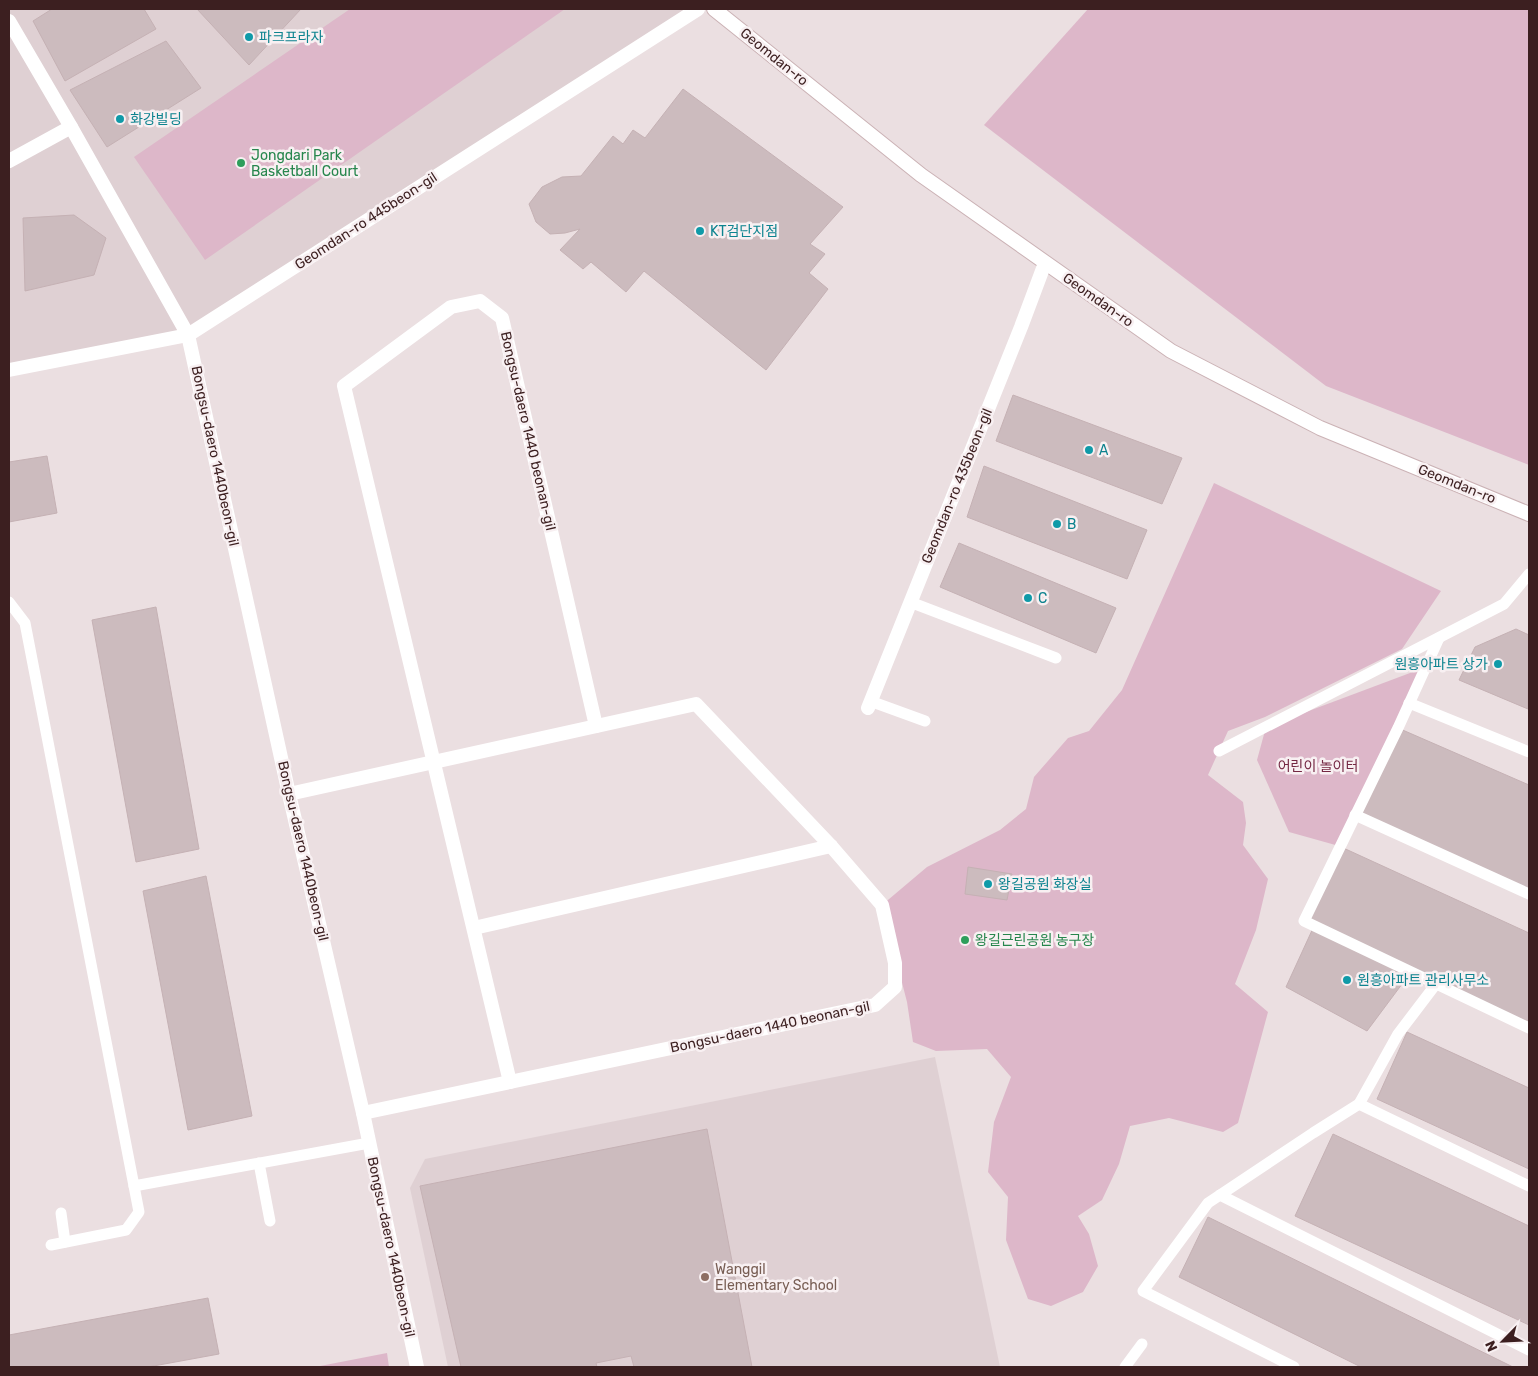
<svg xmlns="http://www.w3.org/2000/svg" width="1538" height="1376" font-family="Rubik,'Noto Sans KR',sans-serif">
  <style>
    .built { fill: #dfd0d3 }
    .green { fill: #ddb7c9 }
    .building { fill: #ccbbbe; stroke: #c5b1b4 }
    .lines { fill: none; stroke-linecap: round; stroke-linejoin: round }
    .secondary-casing { stroke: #cbb2b5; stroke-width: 16 }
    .service { stroke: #fff; stroke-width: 11 }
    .minor { stroke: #fff; stroke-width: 14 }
    .tertiary { stroke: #fff; stroke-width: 14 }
    .secondary { stroke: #fff; stroke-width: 14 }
    .culture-dot { fill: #0f9aa8; stroke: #f8f0f2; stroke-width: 2 }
    .leisure-dot { fill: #2e9e5b; stroke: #f8f0f2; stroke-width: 2 }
    .education-dot { fill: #8d6e63; stroke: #f8f0f2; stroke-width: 2 }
    .labels { text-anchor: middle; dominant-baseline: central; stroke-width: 5; stroke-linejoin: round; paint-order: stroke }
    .culture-label { font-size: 14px; fill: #0d838f; stroke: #f8f0f2; text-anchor: start }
    .street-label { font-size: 14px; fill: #3c1f20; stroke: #f8f0f2 }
    .leisure-label { font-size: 14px; fill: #27864d; stroke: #f8f0f2; text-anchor: start }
    .park-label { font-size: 14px; fill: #742843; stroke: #f8f0f2 }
    .education-label { font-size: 14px; fill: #785e54; stroke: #f8f0f2; text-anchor: start }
  </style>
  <rect width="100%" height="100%" fill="#ebdfe1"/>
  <g class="built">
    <polygon points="9,9 698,9 188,335 9,370"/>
    <polygon points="935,1057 1000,1367 448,1367 410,1188 425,1159"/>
  </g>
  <g class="green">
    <polygon points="350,9 565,9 205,260 134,157"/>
    <polygon points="1088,9 1529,9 1529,465 1326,386 984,125"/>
    <polygon points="1214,483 1441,591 1402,649 1265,717 1228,731 1208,775 1243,802 1246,823 1243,845 1268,879 1256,930 1235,984 1268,1012 1238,1123 1223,1132 1169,1118 1130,1126 1119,1164 1102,1200 1078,1216 1089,1234 1098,1266 1083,1292 1051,1306 1028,1299 1006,1240 1008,1197 988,1172 994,1122 1011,1077 987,1049 936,1051 913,1042 907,1002 882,905 927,867 1000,830 1026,809 1034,777 1068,738 1089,731 1122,690"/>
    <polygon points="1426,667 1339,846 1289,832 1257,760 1266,727"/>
    <polygon points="387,1353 389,1367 315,1367"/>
  </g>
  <g class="building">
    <polygon points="52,9 144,9 156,29 65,81 33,21"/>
    <polygon points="197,9 301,9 249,65"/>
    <polygon points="166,41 201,88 107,147 70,90"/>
    <polygon points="683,89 843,207 810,244 825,254 809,273 828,289 766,370 644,271 626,292 591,262 583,269 560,250 580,229 565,233 550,234 536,222 529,204 542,187 562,177 581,176 613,136 623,144 633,130 645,138"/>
    <polygon points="74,215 106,238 94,275 25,291 23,218"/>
    <polygon points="1013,395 1182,458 1162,504 996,441"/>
    <polygon points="47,456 57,513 9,522 9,462"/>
    <polygon points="984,466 1147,530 1127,579 967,517"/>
    <polygon points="959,543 1116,608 1096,653 940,587"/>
    <polygon points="156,607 199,849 136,862 92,620"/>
    <polygon points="1516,629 1529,635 1528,709 1459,680 1475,647"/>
    <polygon points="1398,728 1529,785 1529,894 1355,815"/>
    <polygon points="1339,846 1529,933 1529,1027 1304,921"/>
    <polygon points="968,867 1012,874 1007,900 965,894"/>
    <polygon points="206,876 252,1116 188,1130 143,891"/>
    <polygon points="1314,926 1411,972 1367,1031 1286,987"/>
    <polygon points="1407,1032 1529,1088 1529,1169 1377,1099"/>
    <polygon points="707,1129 752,1367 634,1367 631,1356 596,1363 597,1367 461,1367 420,1186"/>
    <polygon points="1333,1134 1529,1226 1529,1325 1295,1216"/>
    <polygon points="1208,1217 1513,1367 1361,1367 1179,1277"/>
    <polygon points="208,1298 219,1354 148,1367 9,1367 9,1335"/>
  </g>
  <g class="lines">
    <g class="secondary-casing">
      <polyline id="secondary" points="714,9 921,175 1171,351 1320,428 1529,514"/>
    </g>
    <g class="service">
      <polyline points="9,602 25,623 134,1186 369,1143"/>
      <polyline points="910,602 1056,658"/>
      <polyline points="1439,638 1398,728 1304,921 1529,1028"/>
      <polyline points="870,701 925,721"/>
      <polyline points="1409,703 1529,752"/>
      <polyline points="1219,751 1504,604 1529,574"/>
      <polyline points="1355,815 1529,894"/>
      <polyline points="1359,1104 1529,1186"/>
      <polyline points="259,1163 270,1221"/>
      <polyline points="1220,1195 1529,1350"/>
      <polyline points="61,1213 65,1242"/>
      <polyline points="51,1245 126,1230 139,1212 134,1186"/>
      <polyline points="1125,1367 1142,1344"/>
      <polyline points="1294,1367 1143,1291 1208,1203 1313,1133 1359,1104 1398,1034 1436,984"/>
    </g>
    <g class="minor">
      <polyline points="9,21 71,127 188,335 289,794 363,1113 417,1367"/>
      <polyline points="9,161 71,127"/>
      <polyline points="868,708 1021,327 1045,263"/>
      <polyline points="289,794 696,704 831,846 882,905 895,963 895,987 875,1005 363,1113"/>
      <polyline points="474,928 831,846"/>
      <polyline points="510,1082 344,386 451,307 480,301 502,318 596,726"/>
    </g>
    <polyline class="tertiary" points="9,370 188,335 698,9"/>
    <use href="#secondary" class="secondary"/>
  </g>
  <g class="culture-dot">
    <circle cx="249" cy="37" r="5"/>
    <circle cx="120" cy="119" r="5"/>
    <circle cx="700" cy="231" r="5"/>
    <circle cx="1089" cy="450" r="5"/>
    <circle cx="1057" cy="524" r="5"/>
    <circle cx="1028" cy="598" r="5"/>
    <circle cx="1498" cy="664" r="5"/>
    <circle cx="988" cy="884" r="5"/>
    <circle cx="1347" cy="980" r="5"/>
  </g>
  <g class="leisure-dot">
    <circle cx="241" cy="163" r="5"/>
    <circle cx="965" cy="940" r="5"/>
  </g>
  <circle class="education-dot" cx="705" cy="1277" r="5"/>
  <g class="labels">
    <g class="culture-label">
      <text x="259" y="37">파크프라자</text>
      <text x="130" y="119">화강빌딩</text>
      <text x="710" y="231">KT검단지점</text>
      <text x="1099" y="450">A</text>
      <text x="1067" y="524">B</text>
      <text x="1038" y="598">C</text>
      <text x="1488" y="664" text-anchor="end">원흥아파트 상가</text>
      <text x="998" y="884">왕길공원 화장실</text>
      <text x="1357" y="980">원흥아파트 관리사무소</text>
    </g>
    <g class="street-label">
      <text transform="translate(774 57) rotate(39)">Geomdan-ro</text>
      <text transform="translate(366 221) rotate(-33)">Geomdan-ro 445beon-gil</text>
      <text transform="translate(1098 300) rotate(35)">Geomdan-ro</text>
      <text transform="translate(528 431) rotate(77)">Bongsu-daero 1440 beonan-gil</text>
      <text transform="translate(215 456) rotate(78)">Bongsu-daero 1440beon-gil</text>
      <text transform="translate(1457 484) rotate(22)">Geomdan-ro</text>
      <text transform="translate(957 486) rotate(-68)">Geomdan-ro 435beon-gil</text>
      <text transform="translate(303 851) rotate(77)">Bongsu-daero 1440beon-gil</text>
      <text transform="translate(770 1027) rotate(-12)">Bongsu-daero 1440 beonan-gil</text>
      <text transform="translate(391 1247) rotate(78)">Bongsu-daero 1440beon-gil</text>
    </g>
    <g class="leisure-label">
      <text x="251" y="155">Jongdari Park<tspan x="251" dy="16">Basketball Court</tspan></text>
      <text x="975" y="940">왕길근린공원 농구장</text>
    </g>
    <g class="park-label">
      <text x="1318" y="766">어린이 놀이터</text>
    </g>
    <g class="education-label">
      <text x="715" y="1269">Wanggil<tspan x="715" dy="16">Elementary School</tspan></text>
    </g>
  </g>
  <rect width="1538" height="1376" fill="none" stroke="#3c1f20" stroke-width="20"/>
  <g transform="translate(1503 1341) rotate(246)" stroke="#f8f0f2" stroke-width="4" paint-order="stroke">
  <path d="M0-4L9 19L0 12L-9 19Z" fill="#3c1f20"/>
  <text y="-8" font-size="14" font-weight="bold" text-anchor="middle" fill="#3c1f20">N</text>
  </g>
</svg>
